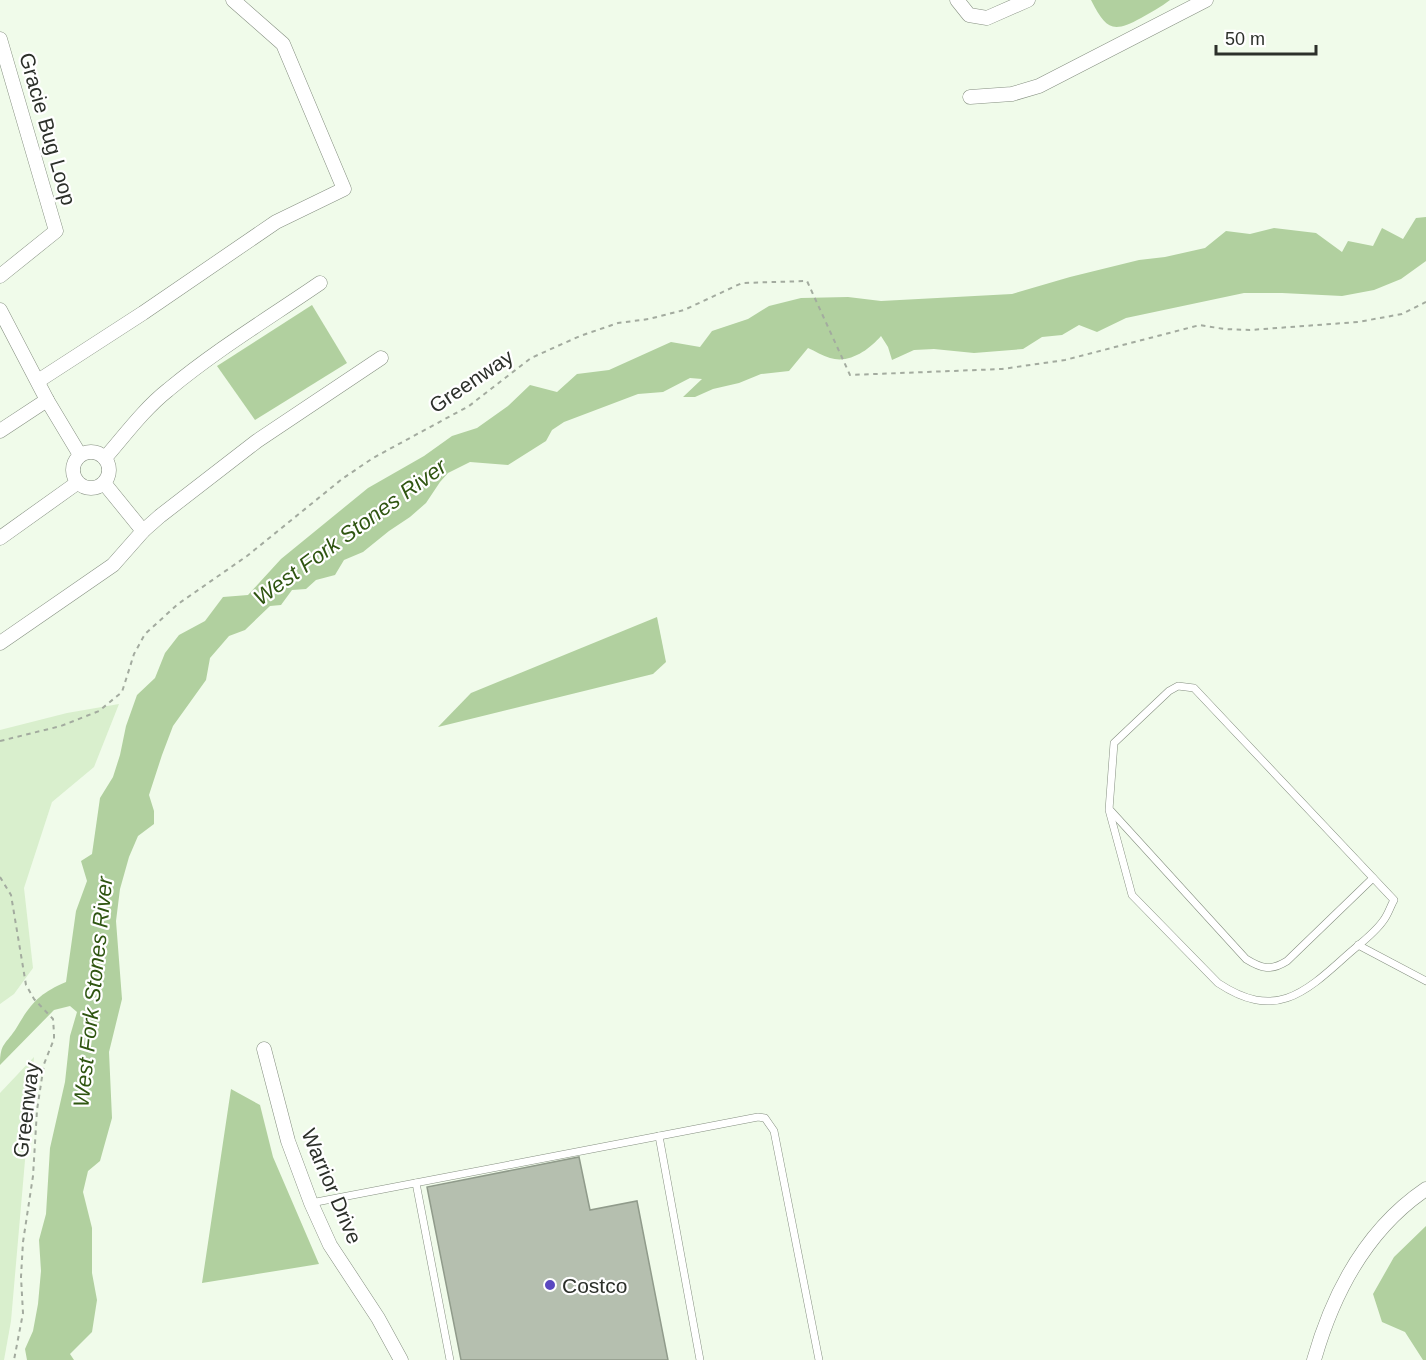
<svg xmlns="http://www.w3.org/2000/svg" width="1426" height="1360" font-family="Arial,sans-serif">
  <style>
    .green { fill: #d9efcd }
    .water { fill: #b1d09f }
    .building { fill: #b5bfaf; stroke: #909b8b; stroke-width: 1.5 }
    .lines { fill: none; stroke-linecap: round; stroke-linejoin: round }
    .service-casing { stroke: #858f80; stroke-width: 8 }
    .minor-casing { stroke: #858f80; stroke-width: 15 }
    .path { stroke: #a3ab9f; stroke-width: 2; stroke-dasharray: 4.5 4.5; stroke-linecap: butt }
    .service { stroke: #fff; stroke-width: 7 }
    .minor { stroke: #fff; stroke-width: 14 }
    .poi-dot { fill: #5a48c0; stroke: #fff; stroke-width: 2 }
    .labels { text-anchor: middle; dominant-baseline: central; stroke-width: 4.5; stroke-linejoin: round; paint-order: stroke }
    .street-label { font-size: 21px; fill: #2c302a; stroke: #fff }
    .poi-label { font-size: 21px; fill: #2c302a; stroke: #fff; text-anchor: start }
    .water-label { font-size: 22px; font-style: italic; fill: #2f5511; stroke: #fff }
  </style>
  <rect width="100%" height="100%" fill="#f0fbea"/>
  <g class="green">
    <polygon points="119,704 94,767 52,802 24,888 33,968 14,994 0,1004 0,730 67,713"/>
    <polygon points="34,1057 11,1321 4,1360 0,1360 0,1093"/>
  </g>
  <g class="water">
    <path d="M1091,0H1170C1161,7 1151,12 1141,18C1112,34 1106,29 1091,0Z"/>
    <path d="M1426,217V261L1401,279L1374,290L1342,296L1282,293H1244L1126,318L1097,332L1079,325L1062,335L1042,337L1023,349L974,353L934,349L914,350L892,360L888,347L881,336C869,350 849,364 830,358C823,356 815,351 808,348L789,371L761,374L739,383L713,389L695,397H683L702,379L690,378L663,392L638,394L564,422L552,430L546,441L508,465L470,462L448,473L440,482L426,503L410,517L389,531L363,552L344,560L335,575L316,580L306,589L292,590L281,605L270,606L245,630L229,636L210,658L206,680L173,726L162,755L149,795L154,811V824L138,836L129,857L120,889L116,921L122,999L109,1052L112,1118L100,1161L88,1171L83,1192L92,1228V1273L97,1300L92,1332L70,1354L74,1360H27L25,1349L33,1331L38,1304L41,1271L39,1240L46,1214L50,1148L65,1082L70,1036L77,1012L70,1006L54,1010L0,1065C0,1042 6,1045 17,1027C31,1003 40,993 66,982L76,911L87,881L81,861L92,854L100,798L113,777L120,755L126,726L137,695L155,678L165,653L179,635L205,621L223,597L248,595L281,559L368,488L424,456L452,436L477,428L508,406L530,385L557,392L577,374L609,370L671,342L700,347L712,331L748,319L769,306L801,298L848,297L881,301L1012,294L1070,277L1139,260L1165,257L1205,248L1226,231L1250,234L1274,228L1316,233L1342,252L1348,241L1373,246L1382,228L1403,239L1416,218Z"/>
    <polygon points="312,305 347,363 255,420 217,366"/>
    <polygon points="657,617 666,662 653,674 438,727 471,693"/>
    <polygon points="231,1089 260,1105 273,1157 319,1264 202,1283"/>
    <polygon points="1426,1226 1426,1360 1423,1360 1405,1332 1382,1322 1373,1294 1394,1257"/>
  </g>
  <polygon class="building" points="579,1157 590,1210 637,1201 668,1360 461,1360 427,1187"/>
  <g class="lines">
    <g class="service-casing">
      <g id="service">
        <path d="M1178,686L1194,688L1394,900C1390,907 1388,915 1383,921C1374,934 1358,945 1346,956C1303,995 1274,1020 1218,983L1132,895L1109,810L1114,743L1169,691Z"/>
        <path d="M1111,811L1246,959C1262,969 1271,971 1287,961L1373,878"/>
        <polyline points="1358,945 1426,981"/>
        <polyline points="659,1136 700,1360"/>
        <polyline points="416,1183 450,1360"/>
        <polyline points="311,1203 758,1117 765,1118 774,1131 819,1360"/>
      </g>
    </g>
    <g class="minor-casing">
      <g id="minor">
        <polyline points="957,0 969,15 987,18 1028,0"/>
        <polyline points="0,39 56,231 0,276"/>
        <polyline points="970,97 1012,94 1039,86 1206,0"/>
        <polyline points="0,310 47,400 80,455"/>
        <polyline points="38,381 143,313 276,222 344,189 283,44 233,0"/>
        <polyline points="0,431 47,400"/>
        <circle cx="91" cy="470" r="18"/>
        <path d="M105,458C125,435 144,409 168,390C216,350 269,318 320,283"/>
        <polyline points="104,483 143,531"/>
        <polyline points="0,538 77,483"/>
        <polyline points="0,643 113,565 143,531 160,516 257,441 381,358"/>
        <polyline points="264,1049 288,1141 311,1203 330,1245 378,1318 401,1360"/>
        <path d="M1314,1360C1333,1293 1367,1229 1426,1189"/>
      </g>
    </g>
    <g class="path">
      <polyline points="0,741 61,726 99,711 122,692 134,654 145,634 178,604 247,556 342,479 373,458 469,406 531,358 580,336 618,323 649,319 684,310 742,283 807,281 850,375 1002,369 1065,360 1200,325 1224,329 1250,330 1358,322 1402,314 1426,302"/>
      <polyline points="0,877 11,895 26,985 34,999 53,1019 54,1033 54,1039 44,1064 37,1110 33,1176 23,1242 21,1277 23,1313 14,1360"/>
    </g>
    <use href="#service" class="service"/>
    <use href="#minor" class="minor"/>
  </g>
  <circle class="poi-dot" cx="550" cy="1285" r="6"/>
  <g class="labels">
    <g class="street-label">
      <text transform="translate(48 129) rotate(74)">Gracie Bug Loop</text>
      <text transform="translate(471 381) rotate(-34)">Greenway</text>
      <text transform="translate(26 1110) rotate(-83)">Greenway</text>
      <text transform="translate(332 1186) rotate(67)">Warrior Drive</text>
    </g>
    <g class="poi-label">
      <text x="562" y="1285">Costco</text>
    </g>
    <g class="water-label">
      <text transform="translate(350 532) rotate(-36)">West Fork Stones River</text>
      <text transform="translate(93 992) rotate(-84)">West Fork Stones River</text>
    </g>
  </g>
  <path d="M1216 45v9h100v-9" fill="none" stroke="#2c302a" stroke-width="3"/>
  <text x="1225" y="45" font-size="18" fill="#2c302a" stroke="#ffffff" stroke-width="4.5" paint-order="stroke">50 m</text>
</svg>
